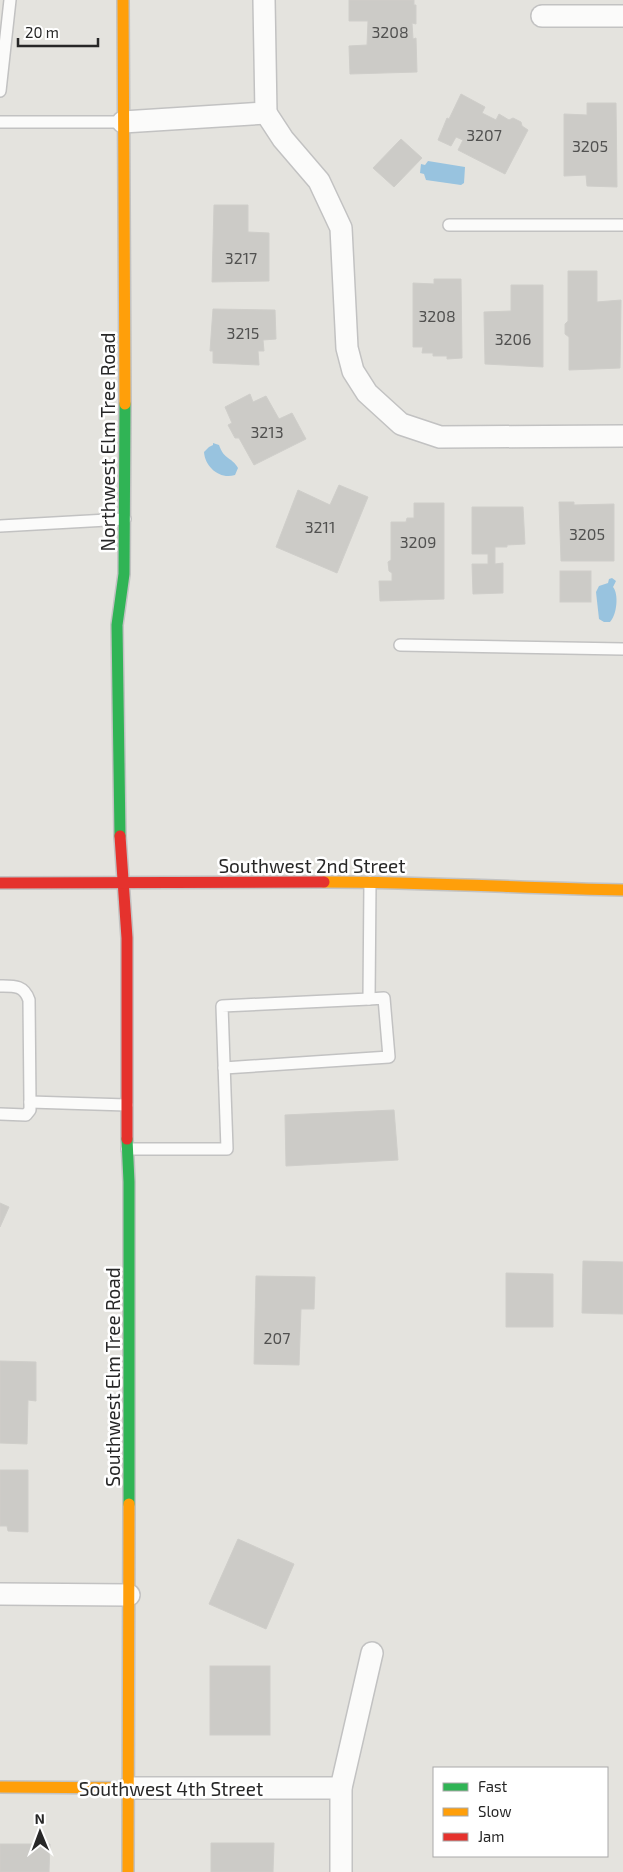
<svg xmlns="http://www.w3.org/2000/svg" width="623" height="1872" font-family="'Exo 2',sans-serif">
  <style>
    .water { fill: #98c3df }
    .building { fill: #cccbc7; stroke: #cfceca }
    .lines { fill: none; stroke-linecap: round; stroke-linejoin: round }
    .lane-casing { stroke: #c2c2c2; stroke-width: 14 }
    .street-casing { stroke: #c2c2c2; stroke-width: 24 }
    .fast-casing { stroke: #c2c2c2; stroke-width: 14 }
    .slow-casing { stroke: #c2c2c2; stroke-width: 14 }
    .jam-casing { stroke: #c2c2c2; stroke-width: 14 }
    .lane { stroke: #fbfbfa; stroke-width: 11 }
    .street { stroke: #fbfbfa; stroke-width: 21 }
    .fast { stroke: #30b455; stroke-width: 11 }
    .slow { stroke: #ff9f0a; stroke-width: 11 }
    .jam { stroke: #e5322d; stroke-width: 11 }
    .labels { text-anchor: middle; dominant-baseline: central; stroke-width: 5; stroke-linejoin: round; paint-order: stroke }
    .number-label { font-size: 16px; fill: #515150 }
    .street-label { font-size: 19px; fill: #272727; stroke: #fff }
  </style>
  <rect width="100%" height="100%" fill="#e4e3de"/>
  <g class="water">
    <polygon points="428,161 465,167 464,183 461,185 426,180 424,174 420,173 421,164 425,165"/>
    <path d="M213,443L219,445C224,460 232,457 238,468L235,475C220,480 205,467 204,452L209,447L213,445Z"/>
    <path d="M612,578L616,581L613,587C619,594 617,615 610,622H604L599,619L596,592L599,586L608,583L609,579Z"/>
  </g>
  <g class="building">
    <polygon points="349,0 414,0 414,5 416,5 416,24 412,23 413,39 416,38 417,72 350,74 349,46 367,45 368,21 349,21"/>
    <polygon points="461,94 485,107 482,113 496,120 499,114 509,120 513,118 521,122 522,126 528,130 505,174 458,150 463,140 456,137 451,146 438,140 447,118 449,119"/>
    <polygon points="587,103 616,103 617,187 587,186 586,175 564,176 564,114 587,115"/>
    <polygon points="401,139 422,158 394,187 373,168"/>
    <polygon points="214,205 248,205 248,232 269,233 269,281 212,282"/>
    <polygon points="568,271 597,271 597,302 621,300 620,368 569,370 569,337 565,334 565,324 568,321"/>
    <polygon points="434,279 461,279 462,358 447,359 447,356 433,356 433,353 422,353 423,347 413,347 413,283 434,284"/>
    <polygon points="511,285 543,285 543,367 485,364 484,312 511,311"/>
    <polygon points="213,309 275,310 276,339 263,340 264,351 258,351 259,365 213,363 213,351 210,351"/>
    <polygon points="250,394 253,402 266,396 279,419 292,413 306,439 254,465 239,438 235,438 228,425 232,423 225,407"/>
    <polygon points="339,485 368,497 337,573 276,547 298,490 330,505"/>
    <polygon points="559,502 574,502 574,505 614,504 614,561 561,561"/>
    <polygon points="414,503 444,503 444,599 380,601 379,581 392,581 392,573 389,571 388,562 391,560 391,522 406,522 407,518 414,518"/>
    <polygon points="472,507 523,507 525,544 507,545 507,547 495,547 495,564 503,563 503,593 473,594 472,564 488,564 488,554 472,554"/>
    <rect x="560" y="571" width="31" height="31"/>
    <polygon points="394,1110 398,1160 286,1166 285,1115"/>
    <polygon points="0,1203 9,1207 0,1227"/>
    <polygon points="583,1261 623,1262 623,1314 582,1313"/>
    <polygon points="506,1273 553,1274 553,1327 506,1327"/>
    <polygon points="256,1276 315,1277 314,1309 301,1309 299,1365 254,1364"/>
    <polygon points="0,1361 36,1362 36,1401 28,1400 27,1444 0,1443"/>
    <polygon points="0,1470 28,1470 28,1532 8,1531 7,1526 0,1526"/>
    <polygon points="238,1539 294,1564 266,1629 209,1604"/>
    <rect x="210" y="1666" width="60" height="69"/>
    <polygon points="211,1843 274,1843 273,1872 211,1872"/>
    <polygon points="0,1844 50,1844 49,1872 0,1872"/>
  </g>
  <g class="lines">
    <g class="lane-casing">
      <g id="lane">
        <polyline points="0,91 10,0"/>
        <polyline points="0,122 123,122"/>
        <polyline points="449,225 623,225"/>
        <polyline points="0,526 125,519"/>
        <polyline points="400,645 623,649"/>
        <path d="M0,986C14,986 24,985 29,1000L30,1102V1110L26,1115L0,1114"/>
        <polyline points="224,1068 389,1057 384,998 369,999"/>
        <polyline points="30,1102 127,1105"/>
        <polyline points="127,1149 227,1149 222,1006 369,999 370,882"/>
      </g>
    </g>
    <g class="street-casing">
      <g id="street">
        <polyline points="264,0 266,113"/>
        <polyline points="542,16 623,16"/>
        <polyline points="266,113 283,139 319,181 341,228 347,348 353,371 367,393 401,424 440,437 623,436"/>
        <polyline points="123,122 266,113"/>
        <polyline points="0,1594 129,1595"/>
        <polyline points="128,1788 341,1788"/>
        <polyline points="341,1872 341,1788 372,1653"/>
      </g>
    </g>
    <g class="fast-casing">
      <g id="fast">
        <polyline points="120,836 117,625 124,574 125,404"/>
        <polyline points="127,1139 129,1182 129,1504"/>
      </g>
    </g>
    <g class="slow-casing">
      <g id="slow">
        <polyline points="123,0 125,404"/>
        <path d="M324,882C424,882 523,888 623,890"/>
        <polyline points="0,1787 128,1788"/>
        <polyline points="128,1872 129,1504"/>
      </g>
    </g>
    <g class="jam-casing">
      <g id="jam">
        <polyline points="120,836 127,938 127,1139"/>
        <polyline points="0,883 324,882"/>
      </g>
    </g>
    <use href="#lane" class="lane"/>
    <use href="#street" class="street"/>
    <use href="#fast" class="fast"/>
    <use href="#slow" class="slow"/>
    <use href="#jam" class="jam"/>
  </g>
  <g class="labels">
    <g class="number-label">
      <text x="390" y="31">3208</text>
      <text x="484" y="134">3207</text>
      <text x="590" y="145">3205</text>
      <text x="241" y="257">3217</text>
      <text x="437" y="315">3208</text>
      <text x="243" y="332">3215</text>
      <text x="513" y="338">3206</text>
      <text x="267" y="431">3213</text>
      <text x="320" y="526">3211</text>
      <text x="587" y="533">3205</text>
      <text x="418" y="541">3209</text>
      <text x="277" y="1337">207</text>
    </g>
    <g class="street-label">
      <text transform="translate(107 442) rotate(-90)">Northwest Elm Tree Road</text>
      <text x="312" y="865">Southwest 2nd Street</text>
      <text transform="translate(112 1377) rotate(-90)">Southwest Elm Tree Road</text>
      <text x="171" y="1788">Southwest 4th Street</text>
    </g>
  </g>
  <rect x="433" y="1767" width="175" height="90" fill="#ffffff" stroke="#a9a9a9"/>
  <rect x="443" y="1783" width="25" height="8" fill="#30b455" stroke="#a9a9a9"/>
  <text x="478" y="1792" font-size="15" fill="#272727">Fast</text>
  <rect x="443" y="1808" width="25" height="8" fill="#ff9f0a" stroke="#a9a9a9"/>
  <text x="478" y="1817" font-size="15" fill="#272727">Slow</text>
  <rect x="443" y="1833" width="25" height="8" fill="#e5322d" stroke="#a9a9a9"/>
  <text x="478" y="1842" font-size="15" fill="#272727">Jam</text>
  <g transform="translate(40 1832) rotate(359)" stroke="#ffffff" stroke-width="4" paint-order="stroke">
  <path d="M0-4L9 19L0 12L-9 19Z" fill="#272727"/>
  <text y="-8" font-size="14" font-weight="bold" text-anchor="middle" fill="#272727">N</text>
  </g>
  <path d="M18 38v8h80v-8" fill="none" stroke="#272727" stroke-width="2.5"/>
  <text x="25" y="38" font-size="15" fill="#272727" stroke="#ffffff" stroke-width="4" paint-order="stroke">20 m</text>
</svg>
